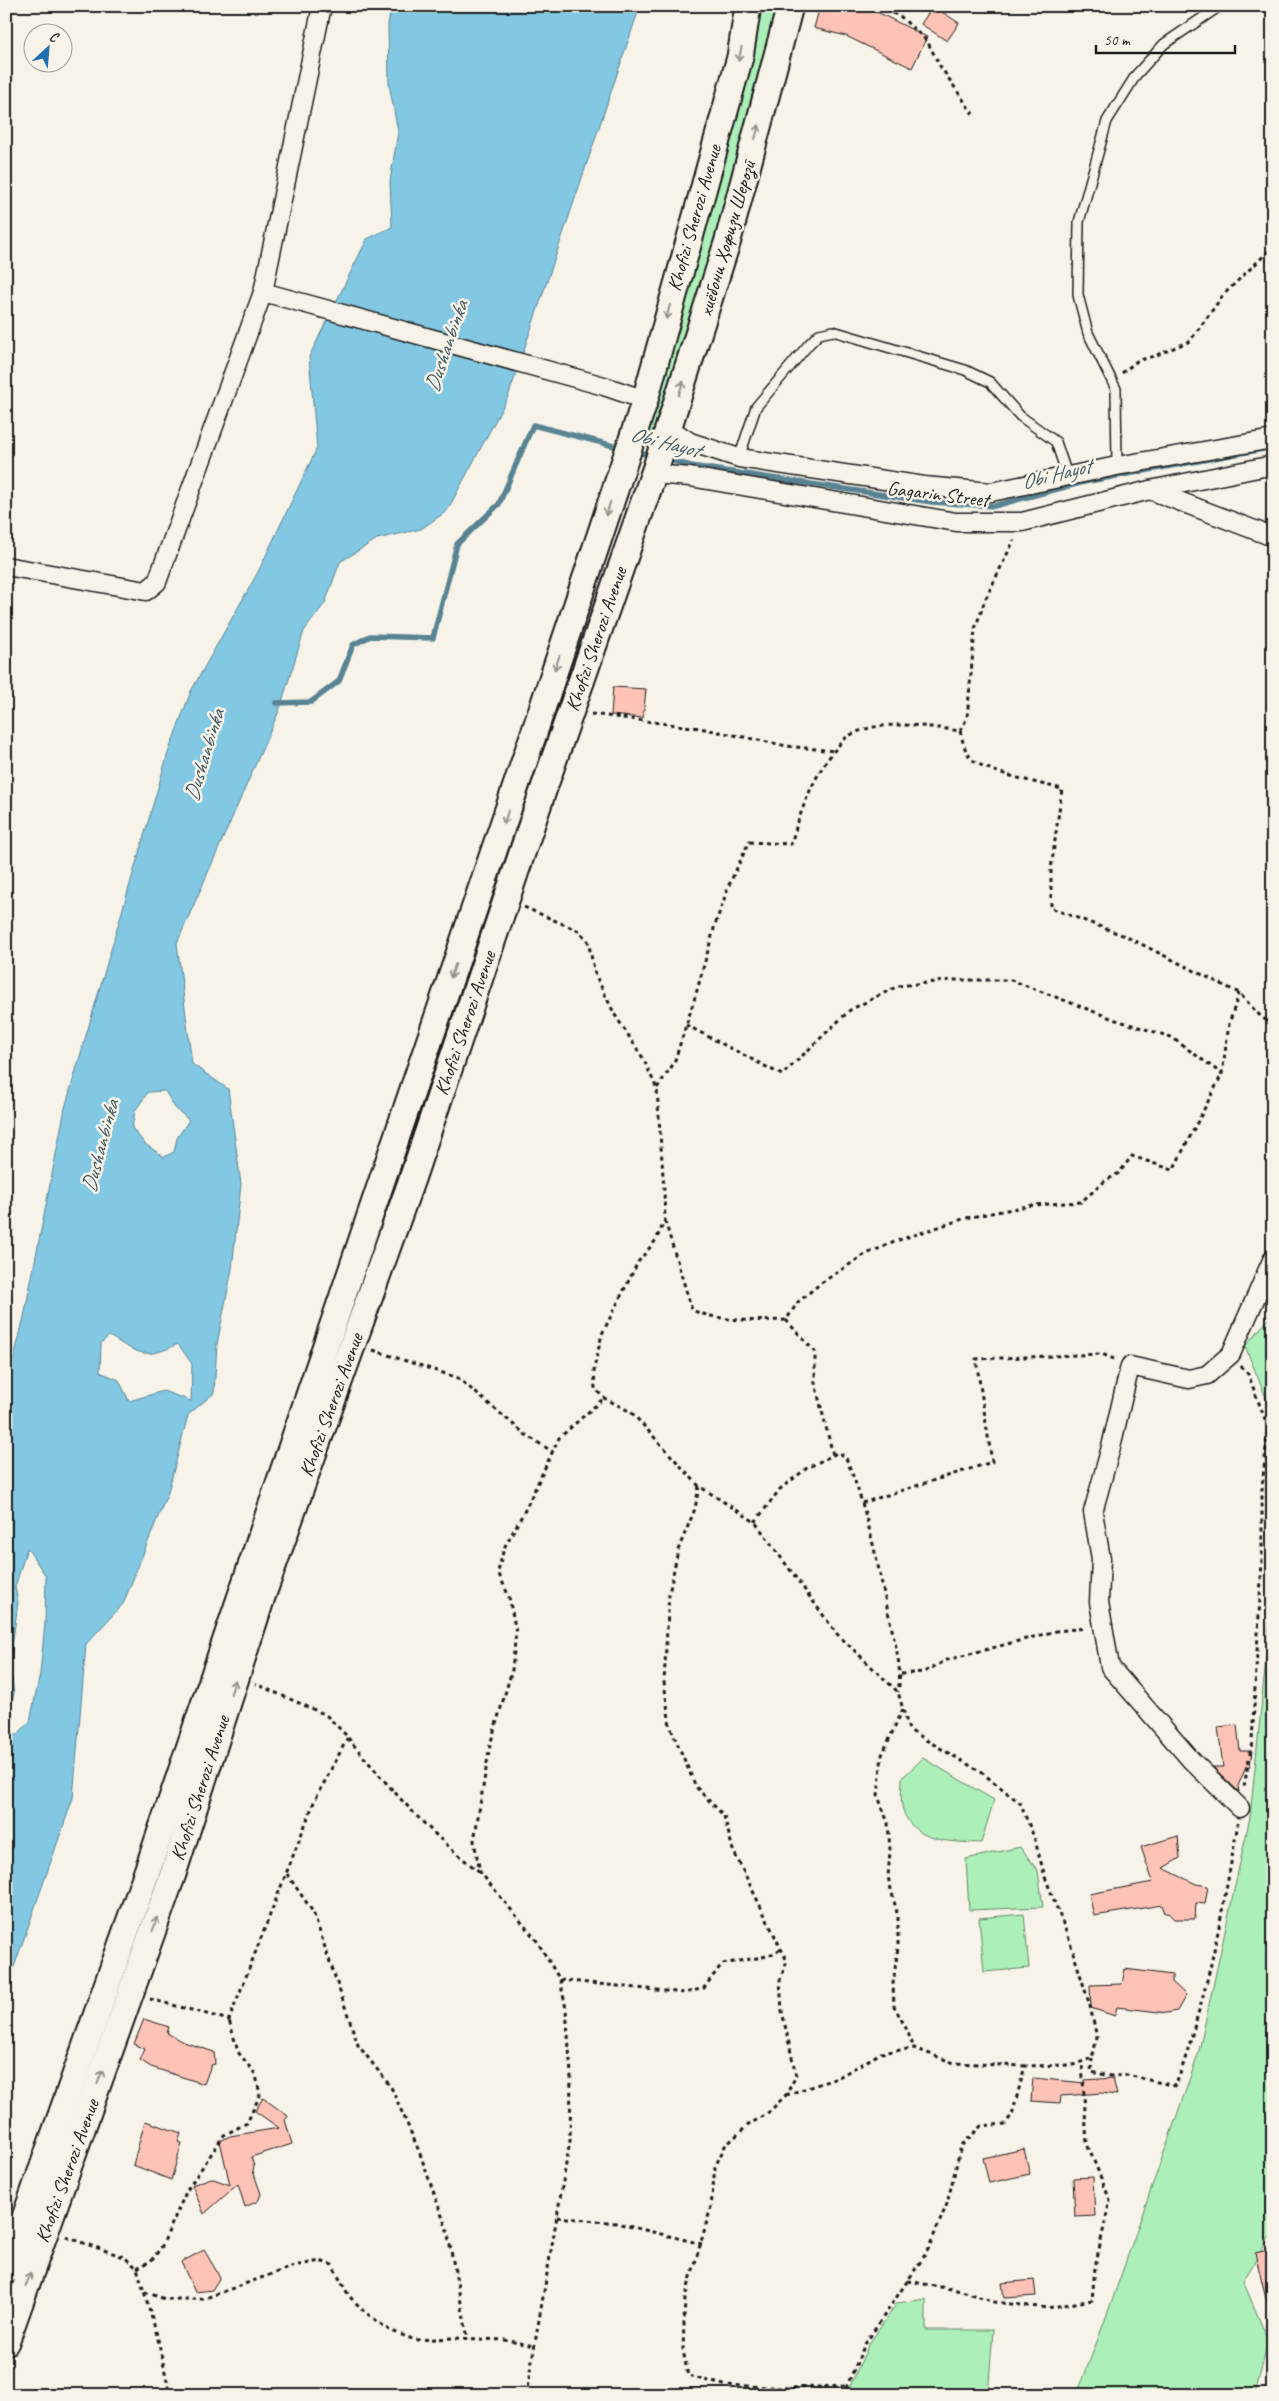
<svg xmlns="http://www.w3.org/2000/svg" width="1279" height="2401" font-family="Caveat,sans-serif">
  <style>
    .green { fill: #acefb8; stroke: #64866a }
    .water { fill: #82c8e3; stroke: #598393; fill-rule: evenodd }
    .lines { fill: none; stroke-linecap: round; stroke-linejoin: round }
    .stream { stroke: #598393; stroke-width: 5.5 }
    .building { fill: #fec3b6; stroke: #1c1c1c }
    .service-casing { stroke: #1c1c1c; stroke-width: 12 }
    .minor-casing { stroke: #1c1c1c; stroke-width: 21 }
    .secondary-casing { stroke: #1c1c1c; stroke-width: 29 }
    .path { stroke: #1c1c1c; stroke-width: 3; stroke-dasharray: 4 4; stroke-linecap: butt }
    .service { stroke: #f7f3e8; stroke-width: 9 }
    .minor { stroke: #f7f3e8; stroke-width: 18 }
    .secondary { stroke: #f7f3e8; stroke-width: 25 }
    .oneway { stroke: #94928c }
    .labels { text-anchor: middle; dominant-baseline: central; stroke-width: 5; stroke-linejoin: round; paint-order: stroke }
    .street-label { font-size: 20px; fill: #1c1c1c; stroke: #f7f3e8 }
    .water-label { font-size: 21px; font-style: italic; fill: #405862; stroke: #f7f3e8 }
  </style>
  <rect width="100%" height="100%" fill="#f7f3e8"/>
  <filter id="ink" filterUnits="userSpaceOnUse"><feTurbulence type="fractalNoise" baseFrequency=".02" numOctaves="2"/><feDisplacementMap in="SourceGraphic" scale="10" xChannelSelector="R" yChannelSelector="G"/><feConvolveMatrix kernelMatrix="1 2 1 2 8 2 1 2 1" color-interpolation-filters="sRGB"/></filter>
  <g filter="url(#ink)">
    <g class="green">
      <polygon points="750,6 783,6 726,233 658,436 636,427"/>
      <polygon points="1273,1314 1273,1415 1245,1346"/>
      <polygon points="1273,1558 1273,2232 1243,2281 1268,2340 1255,2395 1077,2395 1112,2301 1198,2055 1250,1817 1269,1629"/>
      <path d="M923,1758L994,1800L981,1843C953,1842 913,1843 903,1810C900,1801 902,1788 902,1778Z"/>
      <polygon points="1020,1847 1038,1871 1043,1907 969,1910 966,1859"/>
      <polygon points="1024,1914 1029,1968 984,1972 979,1918"/>
      <polygon points="926,2299 926,2330 993,2330 988,2395 856,2395 847,2393 869,2344 897,2303"/>
    </g>
    <path class="water" d="M392,6H640L508,397L447,511L421,529L377,539L340,562L325,603L304,631L279,711L177,943L192,1064L228,1089L241,1184L232,1269L217,1344L214,1393L188,1415L168,1492L123,1604L86,1644L73,1798L6,1990V1390L24,1317L65,1108L168,753L191,691L258,572L317,448L309,357L367,239L392,227L390,181L398,132L389,84L388,24ZM165,1091L175,1108L189,1120L177,1138L174,1152L164,1157L145,1144L132,1128L135,1111L148,1092ZM109,1336C139,1354 145,1360 178,1344L192,1364L191,1401L163,1391L129,1401L119,1380L100,1372L101,1343ZM27,1548L46,1576L45,1623L40,1674L30,1721L16,1736L8,1714L14,1694L10,1663L18,1602L15,1587Z"/>
    <g class="lines">
      <g class="stream">
        <polyline points="633,451 653,456"/>
        <polyline points="665,459 691,466 932,502 994,506 1084,482 1263,449"/>
        <polyline points="276,703 311,702 339,681 353,645 370,636 433,638 457,544 499,504 533,425 622,448"/>
      </g>
    </g>
    <g class="building">
      <polygon points="820,6 865,6 927,37 912,68 846,36 814,28"/>
      <polygon points="933,6 959,23 947,41 921,24"/>
      <polygon points="613,687 646,689 643,718 611,715"/>
      <polygon points="1237,1725 1240,1751 1252,1751 1250,1766 1246,1767 1238,1786 1239,1792 1213,1767 1223,1767 1218,1727"/>
      <polygon points="1178,1836 1180,1858 1163,1868 1196,1884 1208,1886 1205,1904 1196,1903 1195,1919 1175,1919 1169,1913 1165,1913 1162,1905 1094,1916 1089,1894 1153,1882 1141,1847"/>
      <polygon points="1125,1969 1172,1975 1172,1982 1186,1995 1177,2011 1167,2013 1117,2007 1115,2016 1091,2008 1090,1985 1122,1984"/>
      <polygon points="144,2019 169,2027 167,2033 181,2041 214,2052 215,2064 211,2065 204,2084 151,2067 140,2060 145,2049 134,2044"/>
      <polygon points="1033,2078 1085,2083 1085,2080 1113,2078 1117,2095 1102,2093 1061,2096 1060,2103 1031,2101"/>
      <polygon points="263,2098 288,2116 285,2120 292,2144 251,2157 254,2166 253,2171 261,2194 258,2201 245,2207 238,2184 204,2214 192,2185 211,2178 230,2185 220,2141 230,2136 279,2128 255,2111"/>
      <polygon points="145,2121 181,2133 178,2142 182,2143 171,2180 133,2165"/>
      <polygon points="1024,2149 1030,2174 989,2183 983,2158"/>
      <polygon points="1093,2177 1095,2216 1075,2217 1073,2178"/>
      <polygon points="1273,2249 1273,2301 1267,2302 1255,2253"/>
      <polygon points="204,2250 220,2277 212,2290 195,2292 181,2262"/>
      <polygon points="1034,2280 1036,2296 1004,2298 1002,2283"/>
    </g>
    <g class="lines">
      <g class="service-casing">
        <g id="service">
          <polyline points="739,458 756,407 809,344 819,334 833,331 965,370 990,382 1020,416 1056,442 1068,478"/>
          <polyline points="1117,466 1116,389 1088,333 1078,295 1079,222 1107,121 1136,75 1164,44 1220,6"/>
        </g>
      </g>
      <g class="minor-casing">
        <g id="minor">
          <polyline points="263,292 604,386 645,400"/>
          <polyline points="669,428 690,442 739,458 924,486 991,492 1117,466 1273,439"/>
          <polyline points="654,474 690,477 956,522 1022,522 1150,490 1273,465"/>
          <polyline points="1150,490 1273,537"/>
          <polyline points="6,566 146,591 157,582 263,292 322,6"/>
          <polyline points="1240,1808 1192,1761 1110,1667 1099,1602 1101,1559 1093,1512 1111,1447 1130,1366 1189,1379 1207,1375 1231,1354 1273,1258"/>
        </g>
      </g>
      <g class="secondary-casing">
        <g id="secondary">
          <polyline points="6,2271 150,1863 534,733 645,400 740,57 748,6"/>
          <polyline points="6,2342 173,1874 263,1594 412,1179 543,791 656,467 728,240 790,6"/>
        </g>
      </g>
      <g class="path">
        <polyline points="878,6 901,17 927,41 940,66 973,114"/>
        <polyline points="1122,373 1137,361 1157,355 1190,341 1224,294 1273,247"/>
        <polyline points="591,714 700,728 787,746 834,751"/>
        <path d="M960,731C963,741 964,751 972,759C984,772 1043,784 1062,789L1051,869V908L1125,936L1239,993L1262,1018L1273,1023"/>
        <polyline points="524,907 579,931 588,941 595,974 615,1015 643,1058 657,1089 664,1190 665,1220 656,1240 638,1262 602,1334 594,1368 595,1389 604,1398 631,1412 699,1486 755,1522 837,1634 898,1692 909,1730 981,1772 1020,1803 1034,1837 1045,1877 1069,1939 1090,2006 1097,2038 1092,2058 1073,2065 1025,2066 1012,2115 1005,2124 981,2126 961,2146 947,2204 927,2252 865,2344 843,2395"/>
        <polyline points="686,1025 782,1075 850,1010 898,986 953,980 1011,980 1116,1020 1171,1037 1222,1074"/>
        <path d="M657,1088L674,1063L696,994L715,925L729,885L749,842L791,844C801,810 812,779 834,751C838,747 842,740 847,737C877,718 927,726 960,731L967,718L975,629L985,600L1014,540"/>
        <path d="M665,1221L692,1310C721,1322 755,1321 786,1320L798,1302L821,1283L864,1255L899,1240L966,1218L1033,1205L1081,1202L1105,1181L1119,1173L1132,1156L1173,1170L1222,1074L1229,1024L1239,993"/>
        <polyline points="786,1320 815,1352 815,1383 833,1455"/>
        <polyline points="373,1350 458,1378 526,1435 553,1452"/>
        <polyline points="1241,1366 1248,1374 1268,1427 1262,1489 1262,1561 1252,1742 1244,1787"/>
        <polyline points="699,1486 695,1509 678,1550 669,1594 664,1682 670,1726 696,1787 724,1816 733,1850 787,1961 780,1980 782,2011 796,2076 786,2095 769,2112 747,2126 725,2146 715,2167 711,2207 685,2298 683,2350 688,2376 724,2385 790,2388 846,2386"/>
        <polyline points="862,1503 992,1462 976,1359 1102,1354 1114,1359"/>
        <path d="M755,1522L780,1489L807,1468L837,1453L845,1456C867,1506 877,1563 889,1616C894,1641 903,1666 898,1692"/>
        <polyline points="901,1674 924,1672 947,1660 1056,1631 1086,1628"/>
        <polyline points="903,1709 882,1755 878,1796 888,1823 890,1850 888,1877 898,1917 898,1947 893,1984 894,2006 906,2028 914,2048"/>
        <path d="M348,1738C388,1786 429,1834 480,1872"/>
        <polyline points="287,1874 313,1912 358,2045 391,2087 419,2151 447,2230 468,2339"/>
        <polyline points="560,1980 685,1993 704,1988 722,1964 768,1956 781,1949"/>
        <polyline points="150,1999 229,2020 314,1802 348,1737 326,1715 256,1684"/>
        <path d="M1092,2058L1091,2072L1111,2076L1127,2075L1175,2086C1184,2066 1189,2045 1195,2024C1215,1958 1226,1891 1238,1823"/>
        <polyline points="786,2095 837,2078 881,2053 914,2048 954,2063 1025,2066"/>
        <polyline points="557,2217 616,2223 702,2244"/>
        <polyline points="66,2237 124,2257 137,2268 157,2335 170,2395"/>
        <polyline points="137,2268 151,2261 162,2246 187,2190 224,2135 247,2123 260,2095 256,2075 238,2052 229,2020"/>
        <polyline points="908,2281 962,2291 994,2302 1047,2308 1092,2300 1095,2267 1110,2200 1087,2144 1082,2062"/>
        <polyline points="145,2292 165,2299 203,2299 294,2266 320,2261 332,2265 349,2296 365,2312 389,2330 415,2340 454,2338 505,2340 534,2346"/>
        <polyline points="526,2395 570,2141 571,2074 566,2009 560,1980 537,1941 480,1872 474,1841 490,1745 512,1670 516,1632 509,1597 498,1572 504,1548 525,1510 559,1438 604,1398"/>
        <polyline points="778,2395 779,2388"/>
      </g>
      <use href="#service" class="service"/>
      <use href="#minor" class="minor"/>
      <use href="#secondary" class="secondary"/>
    </g>
    <defs><path id="oneway-shaft" d="M-6 0H5M1.5-3L5.5 0L1.5 3" fill="none" stroke-width="1.6" stroke-linecap="round" stroke-linejoin="round" transform="scale(1.25)"/></defs>
    <g class="oneway">
      <use href="#oneway-shaft" transform="translate(740 54) rotate(102)"/>
      <use href="#oneway-shaft" transform="translate(757 132) rotate(-75)"/>
      <use href="#oneway-shaft" transform="translate(668 312) rotate(105)"/>
      <use href="#oneway-shaft" transform="translate(681 388) rotate(-72)"/>
      <use href="#oneway-shaft" transform="translate(608 509) rotate(108)"/>
      <use href="#oneway-shaft" transform="translate(557 663) rotate(108)"/>
      <use href="#oneway-shaft" transform="translate(506 817) rotate(109)"/>
      <use href="#oneway-shaft" transform="translate(453 971) rotate(109)"/>
      <use href="#oneway-shaft" transform="translate(233 1687) rotate(-72)"/>
      <use href="#oneway-shaft" transform="translate(155 1924) rotate(-70)"/>
      <use href="#oneway-shaft" transform="translate(100 2077) rotate(-70)"/>
      <use href="#oneway-shaft" transform="translate(28 2280) rotate(-70)"/>
    </g>
  </g>
  <g class="labels">
    <g class="street-label">
      <text transform="translate(694 218) rotate(-74)">Khofizi Sherozi Avenue</text>
      <text transform="translate(727 238) rotate(-74)">хиёбони Ҳофизи Шерозӣ</text>
      <text transform="translate(938 494) rotate(7)">Gagarin Street</text>
      <text transform="translate(596 639) rotate(-71)">Khofizi Sherozi Avenue</text>
      <text transform="translate(465 1023) rotate(-71)">Khofizi Sherozi Avenue</text>
      <text transform="translate(331 1405) rotate(-70)">Khofizi Sherozi Avenue</text>
      <text transform="translate(200 1788) rotate(-72)">Khofizi Sherozi Avenue</text>
      <text transform="translate(67 2171) rotate(-70)">Khofizi Sherozi Avenue</text>
    </g>
    <g class="water-label">
      <text transform="translate(446 346) rotate(-71)">Dushanbinka</text>
      <text transform="translate(665 442) rotate(14)">Obi Hayot</text>
      <text transform="translate(1056 474) rotate(-14)">Obi Hayot</text>
      <text transform="translate(204 755) rotate(-73)">Dushanbinka</text>
      <text transform="translate(100 1146) rotate(-75)">Dushanbinka</text>
    </g>
  </g>
  <rect width="1279" height="2401" fill="none" stroke="#f7f3e8" stroke-width="25"/>
  <rect x="12" y="12" width="1254" height="2376" fill="none" stroke="#1c1c1c" stroke-width="2" filter="url(#ink)"/>
  <g transform="translate(48 48) rotate(26)"><circle r="24" fill="#f7f3e8" stroke="#9f9d96"/>
  <path d="M0-4L9 19L0 12L-9 19Z" fill="#1f6fb2"/>
  <text y="-8" font-size="14" font-weight="bold" text-anchor="middle" fill="#1c1c1c">С</text>
  </g>
  <path d="M1096 45v8h139v-8" fill="none" stroke="#1c1c1c" stroke-width="2.5"/>
  <text x="1104" y="45" font-size="15" fill="#1c1c1c" stroke="#f7f3e8" stroke-width="4" paint-order="stroke">50 m</text>
</svg>
